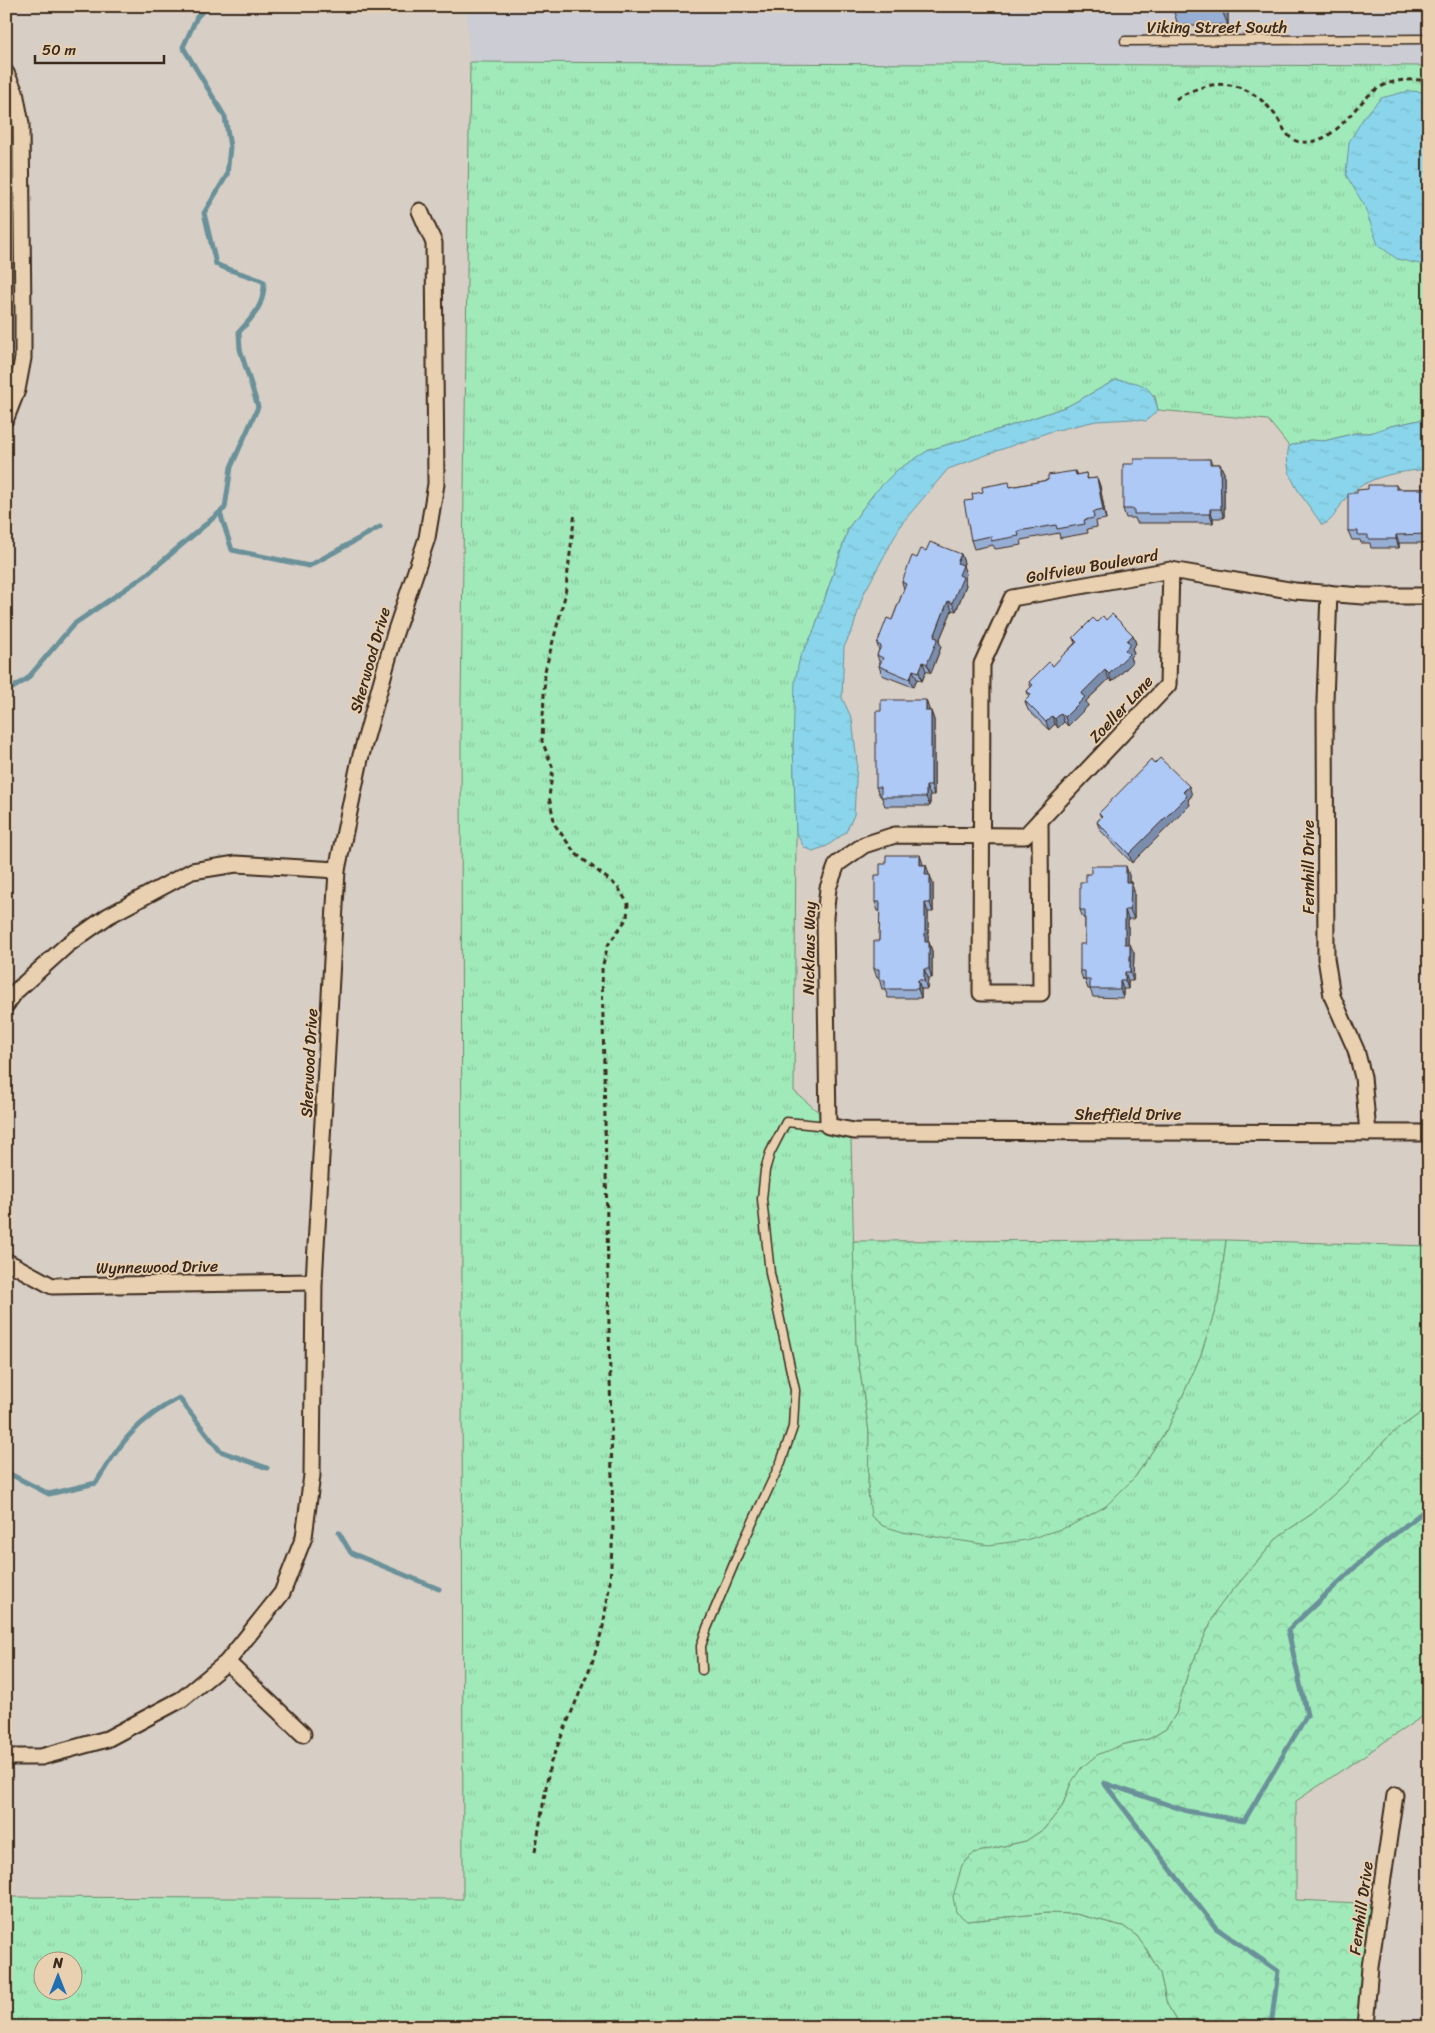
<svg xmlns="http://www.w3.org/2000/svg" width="1435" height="2033" font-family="Sriracha,sans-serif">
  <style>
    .built { fill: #cbccd4 }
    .grass { fill: url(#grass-tufts); stroke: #6e8a6c; fill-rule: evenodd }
    .forest { fill: url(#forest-crowns); stroke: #6e8a6c }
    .water { fill: url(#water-ripples); stroke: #6a9199 }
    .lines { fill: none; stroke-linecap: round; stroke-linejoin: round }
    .stream { stroke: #6a9199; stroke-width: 5 }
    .service-casing { stroke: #3b2a1e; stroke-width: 11 }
    .minor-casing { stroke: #3b2a1e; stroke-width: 19 }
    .path { stroke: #3b2a1e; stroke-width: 3; stroke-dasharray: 5 4; stroke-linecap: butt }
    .service { stroke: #e8d0b0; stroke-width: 8 }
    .minor { stroke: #e8d0b0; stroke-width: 15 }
    .wall { fill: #96add4; stroke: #3b2a1e }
    .shaded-wall { fill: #7a8dad; stroke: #3b2a1e }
    .building { fill: #afc9f7; stroke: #3b2a1e }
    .labels { text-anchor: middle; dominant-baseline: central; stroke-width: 4; stroke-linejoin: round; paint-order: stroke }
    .street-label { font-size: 16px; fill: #3b2a1e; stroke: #e8d0b0 }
  </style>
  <defs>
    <pattern id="grass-tufts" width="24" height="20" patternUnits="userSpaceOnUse" patternTransform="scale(1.25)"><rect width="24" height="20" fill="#a0eab9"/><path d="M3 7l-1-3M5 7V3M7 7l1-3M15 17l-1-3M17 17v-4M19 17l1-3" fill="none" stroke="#8bc99f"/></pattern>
    <pattern id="forest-crowns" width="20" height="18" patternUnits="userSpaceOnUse" patternTransform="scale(1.25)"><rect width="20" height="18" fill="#a0eab9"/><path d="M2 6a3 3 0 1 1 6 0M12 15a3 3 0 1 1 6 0" fill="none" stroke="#8bc99f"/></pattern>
    <pattern id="water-ripples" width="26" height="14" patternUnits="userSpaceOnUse" patternTransform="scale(1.25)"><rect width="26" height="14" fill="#8ad5eb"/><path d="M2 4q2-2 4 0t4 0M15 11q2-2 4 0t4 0" fill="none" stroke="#78b7c9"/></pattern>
  </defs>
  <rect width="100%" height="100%" fill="#d7cec5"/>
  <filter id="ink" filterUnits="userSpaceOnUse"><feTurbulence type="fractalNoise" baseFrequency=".02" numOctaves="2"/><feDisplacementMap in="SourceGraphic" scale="10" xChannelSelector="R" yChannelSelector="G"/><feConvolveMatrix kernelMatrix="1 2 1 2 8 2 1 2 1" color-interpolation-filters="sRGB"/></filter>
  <g filter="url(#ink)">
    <polygon class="built" points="466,6 1429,6 1429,66 470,62"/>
    <path class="grass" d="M470,62L1429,66V418L1391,426L1370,433H1356L1324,441L1310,440L1289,446L1268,420L1158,410L1155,396L1116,380L1068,406L1004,428L929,450L897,471L875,492L849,527L813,633L800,657L793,746L796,833L794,1091L851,1140L856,1344L869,1432L868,1492L872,1516L883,1526L1070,1525L1106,1506L1135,1477L1169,1426L1200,1357L1218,1301L1226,1240L1429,1246V1407L1390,1435L1343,1486L1312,1514L1279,1536L1217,1609L1188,1673L1176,1714L1166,1729L1149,1739L1121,1745L1071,1783L1062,1807L1044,1829L1026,1841L974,1853L967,1921L1047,1913L1076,1914L1123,1926L1137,1936L1147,1950L1160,1973L1167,2004L1181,2027H6V1897L463,1899L461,704ZM42,1960H72V1990H42Z"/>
    <g class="forest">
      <polygon points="1226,1240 1218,1301 1200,1357 1169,1426 1135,1477 1106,1506 1070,1526 1026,1540 989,1545 903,1532 883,1526 871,1516 868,1492 869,1432 856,1344 853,1241"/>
      <polygon points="1429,1407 1429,1712 1296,1801 1296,1900 1379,1904 1365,2027 1181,2027 1167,2004 1160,1973 1147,1950 1137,1936 1123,1926 1076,1914 1047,1913 967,1921 956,1912 953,1897 962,1865 974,1853 1026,1841 1044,1829 1062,1807 1071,1783 1081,1768 1097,1755 1121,1745 1149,1739 1166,1729 1176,1714 1188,1673 1217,1609 1279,1536 1312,1514 1343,1486 1390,1435"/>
    </g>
    <g class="water">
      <polygon points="1409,91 1429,92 1429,266 1397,259 1378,245 1364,205 1346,175 1349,142 1364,117 1381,98"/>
      <path d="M1116,380C1140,382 1152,384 1158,410L1146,421L1133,419L1096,421L1049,432L948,469L902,523L863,595L853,628L844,647L842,698L852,719L857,762L854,815L846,832L827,846L813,851L804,847L796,833L793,746L795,681L800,657L813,633L849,527L875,492L897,470L929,450L1004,428L1068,406Z"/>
      <path d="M1429,418V469C1397,472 1368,475 1345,499C1337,509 1334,521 1322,525C1306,499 1281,478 1289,446L1310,440L1324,441L1356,433H1370L1391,426Z"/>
    </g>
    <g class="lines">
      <g class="stream">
        <polyline points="220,513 232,550 309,566 380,527"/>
        <path d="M6,692L27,679L74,624L146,575L225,508L231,467L258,407L240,349L239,332C253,317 265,304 264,282C248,274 231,272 216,264L204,213L227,175L230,147L225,117L183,47L197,17L207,6"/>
        <path d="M6,1472L49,1494L96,1483C119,1444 138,1419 179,1398L220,1451L267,1468"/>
        <polyline points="339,1533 351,1553 439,1589"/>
        <polyline points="1271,2027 1278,1971 1216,1928 1104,1783 1187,1811 1244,1821 1307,1715 1288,1630 1367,1556 1429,1507"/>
      </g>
      <g class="service-casing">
        <g id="service">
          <polyline points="1125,41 1429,39"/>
          <polyline points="702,1670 701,1646 707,1628 741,1547 781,1462 793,1427 795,1390 770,1273 762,1199 765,1170 770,1153 786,1122 828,1126"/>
        </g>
      </g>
      <g class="minor-casing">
        <g id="minor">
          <polyline points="6,73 15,92 21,124 23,316 23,358 17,390 6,418"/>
          <polyline points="1171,570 1168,685 1025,836 895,835 864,845 837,864 828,888 825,917 828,1126 854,1131 1429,1133"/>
          <polyline points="1329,593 1325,700 1326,958 1332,996 1356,1050 1363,1077 1368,1133"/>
          <polyline points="1040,820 1041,993 981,993 982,664 1012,598 1171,570 1295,591 1363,596 1429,596"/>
          <polyline points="6,1005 15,992 67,945 108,916 192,871 236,864 337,870"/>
          <polyline points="6,1261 52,1286 314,1282"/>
          <polyline points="227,1662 303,1734"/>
          <polyline points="6,1757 41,1757 107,1739 182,1699 227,1662 282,1593 304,1537 312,1475 314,1282 337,870 360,759 395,633 427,538 436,484 434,243 420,211"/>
          <polyline points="1365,2027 1370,1967 1395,1795"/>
        </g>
      </g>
      <g class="path">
        <path d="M1176,99C1214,76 1248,79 1276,116C1283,126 1287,141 1301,142C1342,145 1354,96 1387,84C1400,79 1416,79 1429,81"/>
        <polyline points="535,1852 550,1764 592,1663 603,1627 610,1582 613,1530 602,968 608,945 627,918 628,904 618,887 575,853 555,825 549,797 553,768 542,741 545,671 565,596 575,512"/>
      </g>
      <use href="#service" class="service"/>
      <use href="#minor" class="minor"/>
    </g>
    <g class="wall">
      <polygon points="1172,6 1228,6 1228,25 1178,25"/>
      <polygon points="1210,459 1212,464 1220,464 1224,473 1224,518 1213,518 1213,523 1137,523 1135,518 1126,518 1123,509 1134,464"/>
      <polygon points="1075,471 1077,475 1086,473 1088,479 1097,478 1100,486 1106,519 1096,521 1097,527 1087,529 1088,533 1060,538 1059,533 1021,540 1022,545 995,549 993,545 974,549 971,540 973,500 983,492 1048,480"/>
      <polygon points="1396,485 1398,489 1429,489 1429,543 1399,543 1399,548 1371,548 1370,543 1361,543 1360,540 1352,540 1348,531 1357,493 1368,489"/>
      <polygon points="926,551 961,554 964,563 963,566 966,574 964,579 966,585 956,611 952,610 939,641 941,647 931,673 926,671 922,681 917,679 913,687 882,675 879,666 880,664 877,655 879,650 877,644 892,620 904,589 902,582 917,558"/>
      <polygon points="1106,620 1133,635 1136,644 1132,648 1134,653 1130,657 1132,663 1112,682 1109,679 1086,701 1088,706 1068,726 1064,722 1058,728 1055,724 1049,730 1028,710 1025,701 1029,697 1027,691 1031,687 1029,682 1053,666 1075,643 1073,638 1097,622"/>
      <polygon points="929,709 929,711 931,711 934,720 934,795 930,795 930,806 885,806 881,796 880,796 876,787"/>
      <polygon points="1192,795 1188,800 1190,805 1132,863 1100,830 1097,822 1101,817 1099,813"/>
      <polygon points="923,864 923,865 926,865 929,875 933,884 933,912 928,912 928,940 932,951 932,978 928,978 927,989 921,989 921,998 888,998 885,989 882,989 879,978 877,978 874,969 879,941 880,911 878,911 875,902 880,875"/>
      <polygon points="1129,875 1129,882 1131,882 1134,891 1134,919 1128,919 1128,944 1134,953 1133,981 1128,981 1128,989 1123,989 1123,998 1093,997 1090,989 1088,989 1085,980 1083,980 1080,971 1085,944 1085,918 1083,918 1080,910 1086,882"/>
    </g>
    <g class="shaded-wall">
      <polygon points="1221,6 1228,6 1228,25 1221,8"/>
      <polygon points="1220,464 1224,473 1224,518 1221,509"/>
      <polygon points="1097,478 1100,486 1106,519 1103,510"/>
      <polygon points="1210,509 1213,518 1213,523 1210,514"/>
      <polygon points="1396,535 1399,543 1399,548 1396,539"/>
      <polygon points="961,554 964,563 963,566 966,574 964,579 966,585 956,611 952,603 959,575 957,563"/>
      <polygon points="948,601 952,610 939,641 941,647 931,673 927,664 934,637"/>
      <polygon points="1133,635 1136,644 1132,648 1134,653 1130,657 1132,663 1112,682 1109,674 1125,650 1127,641"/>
      <polygon points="923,662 926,671 922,681 919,672"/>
      <polygon points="913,670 917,679 913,687 910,679"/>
      <polygon points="1105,670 1109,679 1086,701 1088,706 1068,726 1065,717 1081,694"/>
      <polygon points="926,700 929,709 929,720 926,711"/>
      <polygon points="931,711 934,720 934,795 931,786"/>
      <polygon points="1061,713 1064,722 1058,728 1055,719"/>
      <polygon points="1052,716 1055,724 1049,730 1046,722"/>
      <polygon points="926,786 930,795 930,806 926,797"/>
      <polygon points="1189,786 1192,795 1188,800 1190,805 1132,863 1129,854"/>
      <polygon points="920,855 923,864 923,874 920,865"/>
      <polygon points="926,865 929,874 929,884 925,875"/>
      <polygon points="1126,866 1129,875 1129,891 1126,882"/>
      <polygon points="930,875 933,884 933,912 930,903"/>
      <polygon points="1131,882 1134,891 1134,919 1130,910"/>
      <polygon points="925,903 928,912 928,951 925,942"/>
      <polygon points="1125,910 1128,919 1128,953 1125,944"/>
      <polygon points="929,942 932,951 932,978 929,969"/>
      <polygon points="1130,944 1134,953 1133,981 1130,972"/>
      <polygon points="924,969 928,978 927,989 924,980"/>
      <polygon points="1125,972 1128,981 1128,989 1125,980"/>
      <polygon points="918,980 921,989 921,998 918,989"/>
      <polygon points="1120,980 1123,989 1123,998 1120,989"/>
    </g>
    <g class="building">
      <rect x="1172" y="6" width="49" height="2"/>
      <polygon points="1134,459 1210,459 1210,464 1220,464 1221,509 1210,509 1210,514 1134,514 1134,509 1123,509 1123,464 1134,464"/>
      <polygon points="1075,471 1076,475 1086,473 1087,479 1097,478 1103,510 1093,512 1094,518 1084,520 1085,524 1057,529 1056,525 1018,531 1019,536 991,541 991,536 971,540 964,501 973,500 972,494 983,492 982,487 1009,482 1010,487 1048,480 1048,475"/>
      <polygon points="1368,485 1396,485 1396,489 1429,489 1429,534 1396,535 1396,539 1368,539 1368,535 1358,535 1358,531 1348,531 1348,493 1357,493 1357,490 1368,489"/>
      <polygon points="930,542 961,554 957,563 963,565 959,575 963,577 952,603 948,601 934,637 938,638 927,664 923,662 919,672 913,670 910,679 879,666 883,658 877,655 881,646 877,644 887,618 892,620 906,584 902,582 912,556 917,558 921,549 926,551"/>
      <polygon points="1112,614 1133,635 1127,641 1131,644 1125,650 1129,654 1109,674 1105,670 1081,694 1085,697 1065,717 1061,713 1055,719 1052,716 1046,722 1025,701 1031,695 1027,691 1033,685 1029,682 1049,662 1053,666 1062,656 1077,642 1073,638 1093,618 1097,622 1103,616 1106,620"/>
      <polygon points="881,700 926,700 926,711 931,711 931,786 926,786 926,797 881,797 881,787 876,787 876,711 881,711"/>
      <polygon points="1160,758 1189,786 1183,792 1187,796 1129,854 1097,822 1102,816 1099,813 1151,760 1154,764"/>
      <polygon points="886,855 920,855 920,865 926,865 925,875 930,875 930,903 925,903 925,942 929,942 929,969 924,969 924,980 918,980 918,989 885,989 885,980 879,980 879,969 874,969 874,941 879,941 880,902 875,902 875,875 880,875 880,864 886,864"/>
      <polygon points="1091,866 1126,866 1126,882 1131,882 1130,910 1125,910 1125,944 1130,944 1130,972 1125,972 1125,980 1120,980 1120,989 1090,989 1090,980 1085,980 1085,971 1080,971 1080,944 1085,944 1085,910 1080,910 1080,882 1086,882 1086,874 1091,874"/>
    </g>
  </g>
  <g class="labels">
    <g class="street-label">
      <text x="1217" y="27">Viking Street South</text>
      <text transform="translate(1092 566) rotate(-10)">Golfview Boulevard</text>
      <text transform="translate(370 660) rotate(-74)">Sherwood Drive</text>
      <text transform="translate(1121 709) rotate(-47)">Zoeller Lane</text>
      <text transform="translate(1308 867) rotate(-90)">Fernhill Drive</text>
      <text transform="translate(809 948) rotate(-89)">Nicklaus Way</text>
      <text transform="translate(309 1063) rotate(-87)">Sherwood Drive</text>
      <text x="1128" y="1114">Sheffield Drive</text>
      <text transform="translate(157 1267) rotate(-1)">Wynnewood Drive</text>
      <text transform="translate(1361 1908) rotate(-82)">Fernhill Drive</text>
    </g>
  </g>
  <rect width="1435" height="2033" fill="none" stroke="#e8d0b0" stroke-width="25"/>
  <rect x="12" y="12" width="1410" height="2008" fill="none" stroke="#3b2a1e" stroke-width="2" filter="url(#ink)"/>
  <g transform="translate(58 1976)"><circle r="24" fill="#e8d0b0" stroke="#a38e76"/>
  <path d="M0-4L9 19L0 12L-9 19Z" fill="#1f6fb2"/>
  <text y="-8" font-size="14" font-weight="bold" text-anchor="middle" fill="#3b2a1e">N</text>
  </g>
  <path d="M35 55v8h129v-8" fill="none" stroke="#3b2a1e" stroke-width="2.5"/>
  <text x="42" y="55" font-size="15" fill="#3b2a1e" stroke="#e8d0b0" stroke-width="4" paint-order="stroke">50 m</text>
</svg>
